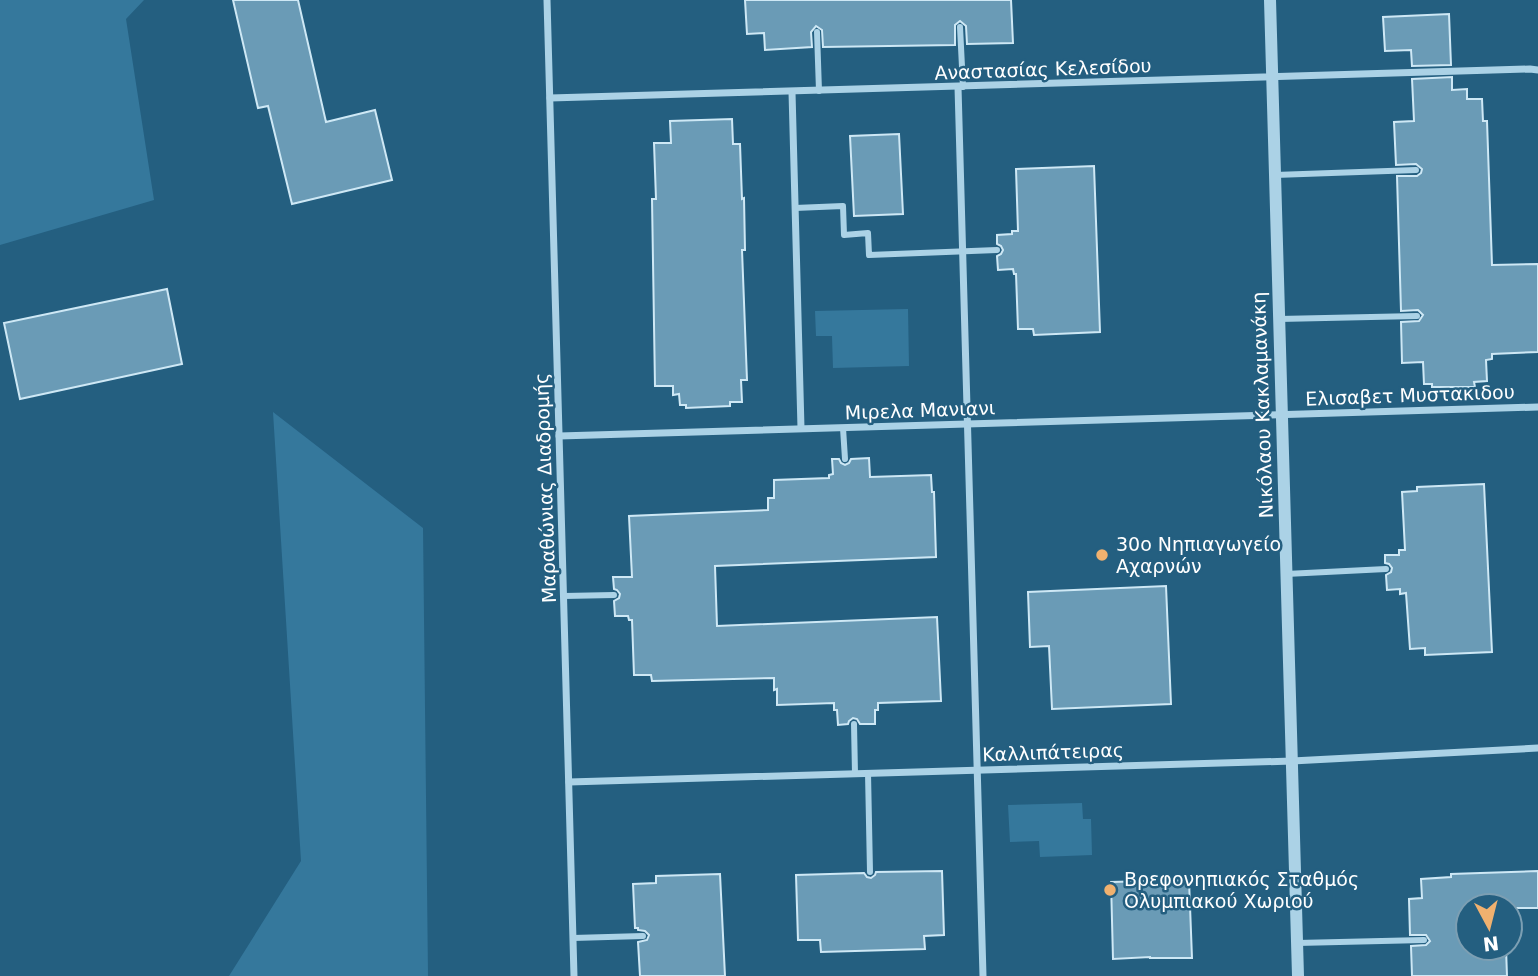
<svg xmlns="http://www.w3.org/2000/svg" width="1538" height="976" font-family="'DejaVu Sans',sans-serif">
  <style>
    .green { fill: #35789c }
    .building { fill: #6a9bb6; stroke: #cee8f5; stroke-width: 2 }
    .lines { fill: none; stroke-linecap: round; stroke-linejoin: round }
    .pedestrian { stroke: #abd2e6; stroke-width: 6 }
    .minor { stroke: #abd2e6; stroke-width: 7 }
    .tertiary { stroke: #abd2e6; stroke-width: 12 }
    .poi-dot { fill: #f0b16f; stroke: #245f80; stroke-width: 2.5 }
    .labels { text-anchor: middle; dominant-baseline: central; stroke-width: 5; stroke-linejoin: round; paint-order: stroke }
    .street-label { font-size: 19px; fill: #fff; stroke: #245f80 }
    .poi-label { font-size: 19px; fill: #fff; stroke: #245f80; text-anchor: start }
  </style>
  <rect width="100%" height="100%" fill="#245f80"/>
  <g class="green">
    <polygon points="0,0 144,0 126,19 154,200 0,245"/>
    <polygon points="908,309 909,366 833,368 832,336 816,336 815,311"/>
    <polygon points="273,412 423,528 428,976 229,976 301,861"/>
    <polygon points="1082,803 1083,819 1091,819 1092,855 1040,857 1039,841 1010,842 1008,805"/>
  </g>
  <g class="building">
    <polygon points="233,0 298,0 326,122 375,110 392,180 292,204 268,106 258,108"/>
    <polygon points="745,0 1011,0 1013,43 967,44 966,26 960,21 955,25 955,45 823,47 822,30 816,26 811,32 812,47 765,50 764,33 747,34"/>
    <polygon points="1449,14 1451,65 1412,66 1411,50 1385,51 1383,17"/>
    <polygon points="1452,77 1452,90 1467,89 1467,99 1482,99 1483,121 1487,121 1492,265 1538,264 1538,352 1492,354 1492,359 1486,360 1487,381 1474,382 1475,387 1432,387 1432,384 1424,384 1423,362 1402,363 1401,322 1419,321 1423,315 1418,310 1401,311 1397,176 1417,176 1421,173 1422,169 1416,164 1396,165 1394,122 1414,121 1412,79"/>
    <polygon points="732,119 733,144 740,144 742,199 744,198 745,250 742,250 747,380 741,380 742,402 730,402 730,406 686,408 686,405 680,405 679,394 673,395 673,386 655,386 652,199 656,199 654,143 671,143 670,121"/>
    <polygon points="899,134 903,214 854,216 850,136"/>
    <polygon points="1094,166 1100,332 1034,335 1033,329 1018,329 1016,274 1014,274 1013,269 998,270 997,256 1001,254 1003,250 1001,246 997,244 997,235 1012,234 1012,231 1018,231 1016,169"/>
    <polygon points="167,289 182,364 20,399 4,323"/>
    <polygon points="869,458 870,477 931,475 932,492 934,492 936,557 715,566 717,626 937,617 941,701 878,703 878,710 875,710 875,724 860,724 857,719 853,718 849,721 848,724 838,725 837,710 834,710 834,703 777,705 777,689 774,690 774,678 652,681 651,675 634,675 632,620 629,620 628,616 615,616 614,601 619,598 620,594 617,590 614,589 613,577 632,577 629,516 768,510 768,498 774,498 774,480 829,478 829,475 833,474 832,459 839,459 841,463 845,465 849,463 851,459"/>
    <polygon points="1484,484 1492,652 1425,655 1425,648 1410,649 1406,593 1400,594 1400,589 1387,590 1386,575 1391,572 1392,568 1389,564 1385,563 1385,555 1399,555 1399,550 1405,550 1402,492 1417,491 1417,487"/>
    <polygon points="1166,586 1171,704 1052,709 1049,646 1030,647 1028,592"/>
    <polygon points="942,871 944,935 924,936 925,949 821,952 820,940 798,940 796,875 864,873 867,877 871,878 875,875 876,872"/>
    <polygon points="1538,871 1538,908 1510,908 1510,906 1468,906 1468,948 1506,948 1507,976 1412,976 1411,946 1426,945 1430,941 1426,935 1410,935 1409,899 1422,898 1421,879 1451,877 1451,874"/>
    <polygon points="720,874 725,976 640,976 638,942 647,940 649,935 645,931 638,930 638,928 635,928 633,884 656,883 656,876"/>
    <polygon points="1189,880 1192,958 1150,958 1150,957 1113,959 1111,882"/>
  </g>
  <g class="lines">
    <g class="pedestrian">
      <polyline points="960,27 963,87"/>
      <polyline points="817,32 819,91"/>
      <polyline points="1275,175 1416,170"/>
      <polyline points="795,208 843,206 844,235 868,233 869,255 997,250"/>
      <polyline points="1279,319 1417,316"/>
      <polyline points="843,428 845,459"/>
      <polyline points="1286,574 1386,569"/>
      <polyline points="564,596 614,595"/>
      <polyline points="854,724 855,774"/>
      <polyline points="868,773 870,872"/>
      <polyline points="573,938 643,936"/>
      <polyline points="1297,943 1424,940"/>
    </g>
    <g class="minor">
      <polyline points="547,0 574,976"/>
      <polyline points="958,87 983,976"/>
      <polyline points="792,92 801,428"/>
      <polyline points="550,98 1530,69 1538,70"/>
      <polyline points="559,436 1538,407"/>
      <polyline points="569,782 1292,761 1538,748"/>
    </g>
    <polyline class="tertiary" points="1270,0 1298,976"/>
  </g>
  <g class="poi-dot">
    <circle cx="1102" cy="555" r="7"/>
    <circle cx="1110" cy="890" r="7"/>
  </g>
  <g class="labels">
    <g class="street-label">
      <text transform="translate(1043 69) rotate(-2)">Αναστασίας Κελεσίδου</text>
      <text transform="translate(1410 395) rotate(-2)">Ελισαβετ Μυστακιδου</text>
      <text transform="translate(1262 405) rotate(-92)">Νικόλαου Κακλαμανάκη</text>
      <text transform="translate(920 410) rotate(-2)">Μιρελα Μανιανι</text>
      <text transform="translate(545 488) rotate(-92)">Μαραθώνιας Διαδρομής</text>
      <text transform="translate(1053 752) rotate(-2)">Καλλιπάτειρας</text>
    </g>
    <g class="poi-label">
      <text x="1116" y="544">30ο Νηπιαγωγείο<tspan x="1116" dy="22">Αχαρνών</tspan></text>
      <text x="1124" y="879">Βρεφονηπιακός Σταθμός<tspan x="1124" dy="22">Ολυμπιακού Χωριού</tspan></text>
    </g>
  </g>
  <g transform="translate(1489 927) rotate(173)"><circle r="33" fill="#245f80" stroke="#7c9fb3" stroke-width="2"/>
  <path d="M0-5L12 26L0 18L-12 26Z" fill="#f0b16f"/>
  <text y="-10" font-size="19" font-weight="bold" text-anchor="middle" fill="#ffffff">N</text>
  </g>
</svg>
